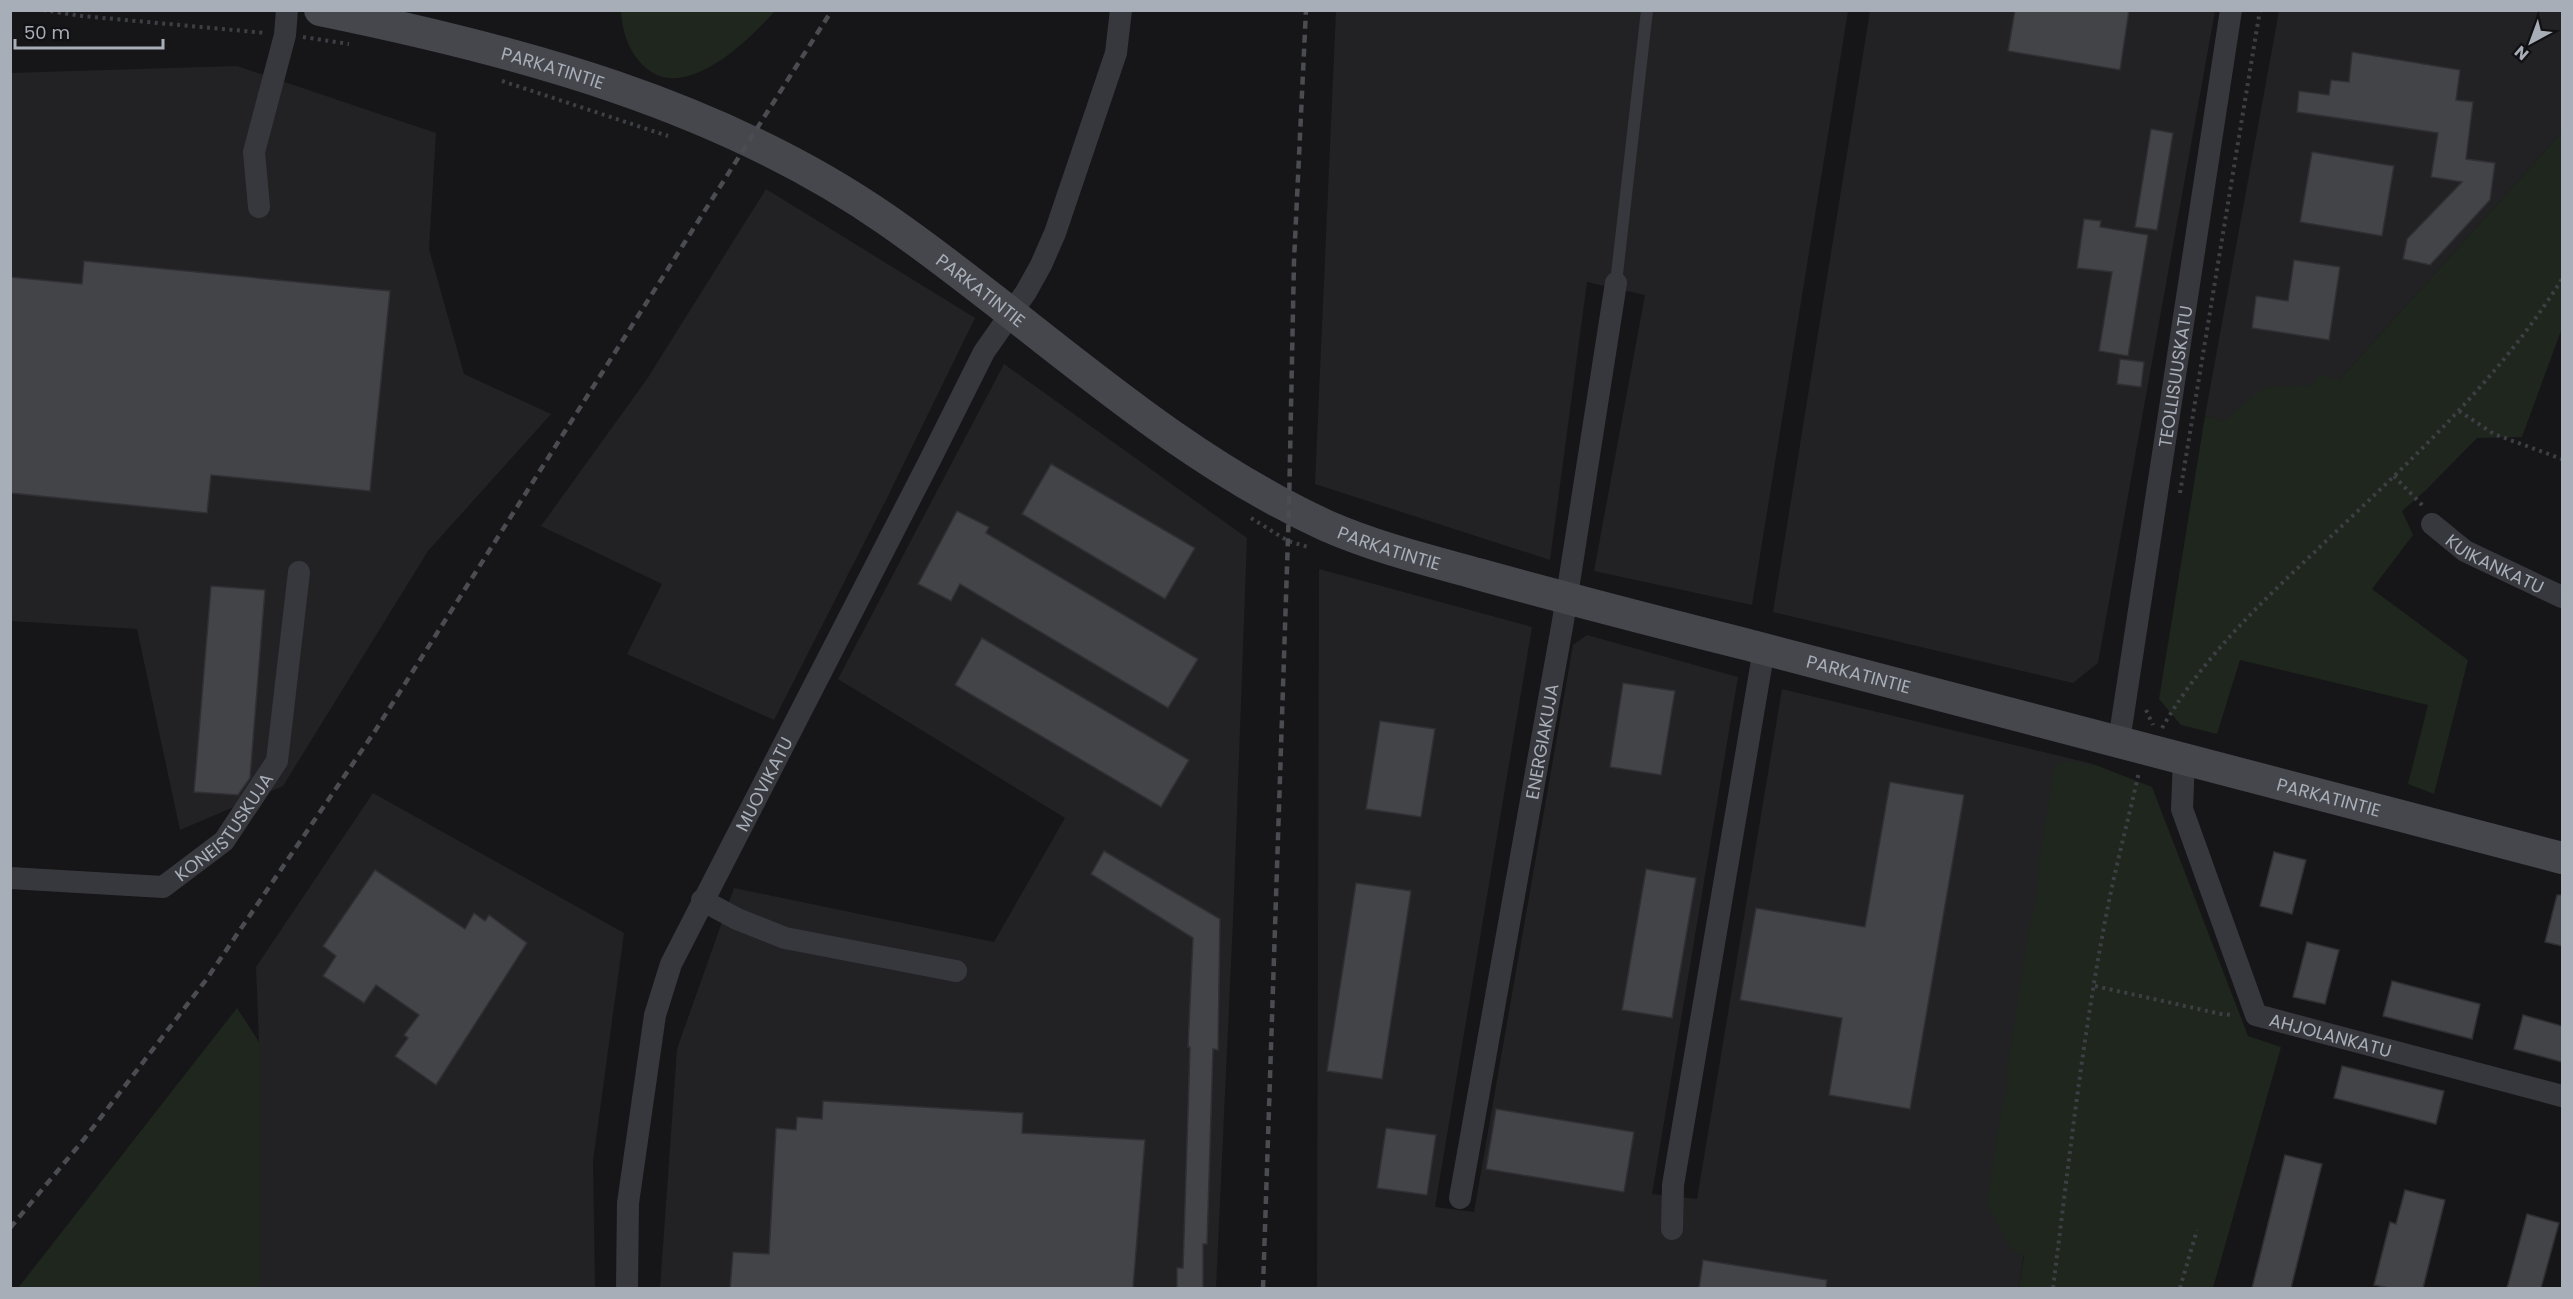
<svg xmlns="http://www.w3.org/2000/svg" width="2573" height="1299" font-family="Poppins,sans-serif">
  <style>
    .built { fill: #222225 }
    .green { fill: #1e261e }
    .building { fill: #424448; stroke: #303034; stroke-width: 1.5 }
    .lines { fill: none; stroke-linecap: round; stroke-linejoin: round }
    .path { stroke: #3d3f44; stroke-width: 4; stroke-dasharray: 3 4.5; stroke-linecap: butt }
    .lane { stroke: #37383d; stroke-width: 12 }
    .street { stroke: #37383d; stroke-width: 22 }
    .secondary { stroke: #45474d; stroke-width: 32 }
    .rail { stroke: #4a4c52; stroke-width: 4.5; stroke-dasharray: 8 6; stroke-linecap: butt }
    .labels { text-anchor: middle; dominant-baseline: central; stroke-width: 5; stroke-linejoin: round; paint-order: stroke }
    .street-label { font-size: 18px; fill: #a8aeb8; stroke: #111113 }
  </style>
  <rect width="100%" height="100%" fill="#161618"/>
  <g class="built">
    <polygon points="1336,11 1848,11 1752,605 1594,571 1645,295 1587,282 1550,560 1315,484"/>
    <polygon points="1870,11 2215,11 2098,663 2073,683 1773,612"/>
    <polygon points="2279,11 2562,11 2562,132 2287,438 2205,416"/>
    <polygon points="237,66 436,133 429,249 464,374 551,414 428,551 283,786 180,830 137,629 11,621 10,73"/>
    <polygon points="766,189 975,318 887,498 774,720 627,654 662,584 541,526 647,379"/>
    <polygon points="1004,364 1247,538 1233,920 1216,1288 660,1288 677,1049 734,888 994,942 1065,818 838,679"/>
    <polygon points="1319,569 1532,627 1435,1207 1474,1212 1573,645 1587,635 1738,677 1652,1194 1697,1199 1782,689 2093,764 2019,1288 1317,1288"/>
    <polygon points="373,793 624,933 593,1161 595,1288 259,1288 259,1042 256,967"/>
  </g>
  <g class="green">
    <path d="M621,11V10L775,11C747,42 679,110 639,61C627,47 622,29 621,11Z"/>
    <polygon points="2562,132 2562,328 2522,437 2477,438 2425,491 2402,511 2413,535 2372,589 2468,660 2434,794 2408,784 2428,705 2240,660 2217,734 2181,725 2159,699 2205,416 2225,421 2243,404 2266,387 2312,385 2320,374 2339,380"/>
    <polygon points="2072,761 2092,767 2093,764 2152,787 2248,1036 2281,1047 2213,1288 2019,1288 2024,1256 2019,1255 2010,1247 1987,1205 2002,1106 2008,1086 2008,1065 2030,925 2037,897 2039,864 2054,767 2062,762"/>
    <polygon points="237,1008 259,1042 259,1288 18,1288"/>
  </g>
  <g class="building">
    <polygon points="2015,10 2129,10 2120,70 2008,51"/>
    <polygon points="2352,52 2460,70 2456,100 2473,102 2466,159 2495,163 2490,200 2430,265 2403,259 2407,239 2462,182 2431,177 2438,133 2297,112 2299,91 2329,95 2331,80 2349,82"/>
    <polygon points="2151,129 2173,133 2157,230 2135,227"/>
    <polygon points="2312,152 2394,166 2382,236 2300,222"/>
    <polygon points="2084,219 2101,221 2100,227 2148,235 2128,356 2099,351 2112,272 2077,268"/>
    <polygon points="2294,260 2340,267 2329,340 2252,328 2256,296 2288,301"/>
    <polygon points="84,261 390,291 370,491 211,475 207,513 10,493 10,277 82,284"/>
    <polygon points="2120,359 2144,362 2141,387 2117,384"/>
    <polygon points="1051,464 1195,548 1165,599 1022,514"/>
    <polygon points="957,511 989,527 986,533 1198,659 1168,708 960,584 951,601 918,584"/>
    <polygon points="211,586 265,590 250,778 238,795 194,792"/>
    <polygon points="982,638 1189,760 1161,807 955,685"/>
    <polygon points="1623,683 1675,691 1661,775 1610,767"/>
    <polygon points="1380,721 1435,729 1421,817 1366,809"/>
    <polygon points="1890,782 1964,795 1910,1109 1829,1095 1842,1018 1740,1000 1756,908 1865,927"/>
    <polygon points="1104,851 1220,919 1218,1050 1213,1049 1207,1244 1203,1244 1203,1288 1177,1288 1177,1268 1183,1268 1190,1047 1188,1047 1193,938 1091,874"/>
    <polygon points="2274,852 2306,860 2292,914 2260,906"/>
    <polygon points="1646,869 1696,878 1672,1018 1622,1010"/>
    <polygon points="375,870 465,929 474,913 485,921 489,915 527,943 436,1085 395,1056 408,1038 404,1035 419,1015 376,985 364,1003 323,976 336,956 323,946"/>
    <polygon points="1356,883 1411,891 1382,1079 1327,1071"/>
    <polygon points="2557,895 2562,895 2562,946 2545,942"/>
    <polygon points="2307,942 2339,950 2325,1004 2293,997"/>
    <polygon points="2392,981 2480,1004 2472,1039 2383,1016"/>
    <polygon points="2523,1015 2562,1026 2562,1062 2514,1049"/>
    <polygon points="2342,1066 2444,1091 2436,1124 2334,1098"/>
    <polygon points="823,1101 1023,1113 1022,1133 1145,1140 1133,1288 730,1288 733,1252 769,1254 776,1128 796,1130 797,1117 822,1119"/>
    <polygon points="1496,1109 1634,1132 1624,1192 1486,1169"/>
    <polygon points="1386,1128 1436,1135 1427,1195 1377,1188"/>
    <polygon points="2285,1155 2322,1164 2291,1288 2252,1288"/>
    <polygon points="2405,1190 2445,1200 2423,1288 2389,1288 2374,1285 2390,1222 2396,1224"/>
    <polygon points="2527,1214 2559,1223 2541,1288 2507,1288"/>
    <polygon points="1703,1260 1827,1280 1826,1288 1699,1288"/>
  </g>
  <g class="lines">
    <g class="path">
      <polyline points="43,10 82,16 266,33"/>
      <polyline points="303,37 349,44"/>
      <polyline points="502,81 668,136"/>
      <polyline points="2459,411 2494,434 2562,459"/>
      <polyline points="2394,476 2424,507"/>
      <polyline points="2180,493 2260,10"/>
      <polyline points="1251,518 1288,541 1308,547"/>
      <polyline points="2146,710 2153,725"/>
      <path d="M2162,728C2204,655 2263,601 2323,544C2409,462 2498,381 2562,279"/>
      <polyline points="2095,986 2221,1014 2234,1015"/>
      <path d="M2053,1288C2069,1161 2083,1032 2108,906C2117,861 2129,817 2139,772"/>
      <polyline points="2180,1288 2197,1230"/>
    </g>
    <polyline class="lane" points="1616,283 1647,10"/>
    <g class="street">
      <polyline points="259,207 254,152 285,35 287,10"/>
      <path id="s1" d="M2432,524L2465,551L2562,597"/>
      <path id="s2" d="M2119,741L2231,10"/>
      <path id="s3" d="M2184,759L2182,809L2256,1015L2562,1096"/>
      <path id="s4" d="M10,878L163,887L224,841L277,761L299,572"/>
      <polyline points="702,900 737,919 785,938 956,971"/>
      <path id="s5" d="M1460,1198L1563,621L1616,283"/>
      <polyline points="1672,1229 1673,1185 1764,649"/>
      <path id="s6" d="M627,1288L628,1203L655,1015L671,964L930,460L984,352L1026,292L1041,265L1055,233L1116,53L1121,10"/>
    </g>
    <path class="secondary" id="s7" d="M320,10C516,50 720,104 887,220C1034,322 1163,451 1327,526C1375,547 1427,560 1478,574C1571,600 1666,624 1760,648C2028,717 2295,788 2562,858"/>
    <g class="rail">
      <polyline points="10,1228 85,1138 206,980 375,731 832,10"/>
      <polyline points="1263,1288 1289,507 1294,261 1306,10"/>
    </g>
  </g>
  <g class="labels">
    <g class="street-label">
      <text stroke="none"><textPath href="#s7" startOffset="240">PARKATINTIE</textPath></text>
      <text stroke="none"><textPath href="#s7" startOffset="726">PARKATINTIE</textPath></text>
      <text stroke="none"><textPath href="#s2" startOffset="369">TEOLLISUUSKATU</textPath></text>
      <text stroke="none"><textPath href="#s7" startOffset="1212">PARKATINTIE</textPath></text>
      <text stroke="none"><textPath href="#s1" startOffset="75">KUIKANKATU</textPath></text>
      <text stroke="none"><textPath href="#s7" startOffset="1698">PARKATINTIE</textPath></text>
      <text stroke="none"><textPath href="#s5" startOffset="464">ENERGIAKUJA</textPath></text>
      <text stroke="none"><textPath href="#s6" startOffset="531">MUOVIKATU</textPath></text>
      <text stroke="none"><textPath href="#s7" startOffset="2184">PARKATINTIE</textPath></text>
      <text stroke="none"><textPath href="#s4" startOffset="240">KONEISTUSKUJA</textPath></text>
      <text stroke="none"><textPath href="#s3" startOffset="346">AHJOLANKATU</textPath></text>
    </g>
  </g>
  <rect width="2573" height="1299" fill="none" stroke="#a8aeb8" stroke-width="24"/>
  <g transform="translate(2531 42) rotate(221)" stroke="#111113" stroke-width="4.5" paint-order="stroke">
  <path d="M0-4.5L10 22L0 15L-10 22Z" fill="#a8aeb8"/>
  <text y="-9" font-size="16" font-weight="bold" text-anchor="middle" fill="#a8aeb8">N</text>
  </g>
  <path d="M15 39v9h148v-9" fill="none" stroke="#a8aeb8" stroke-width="3"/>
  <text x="24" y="39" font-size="18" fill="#a8aeb8" stroke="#111113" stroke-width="4.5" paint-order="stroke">50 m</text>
</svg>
